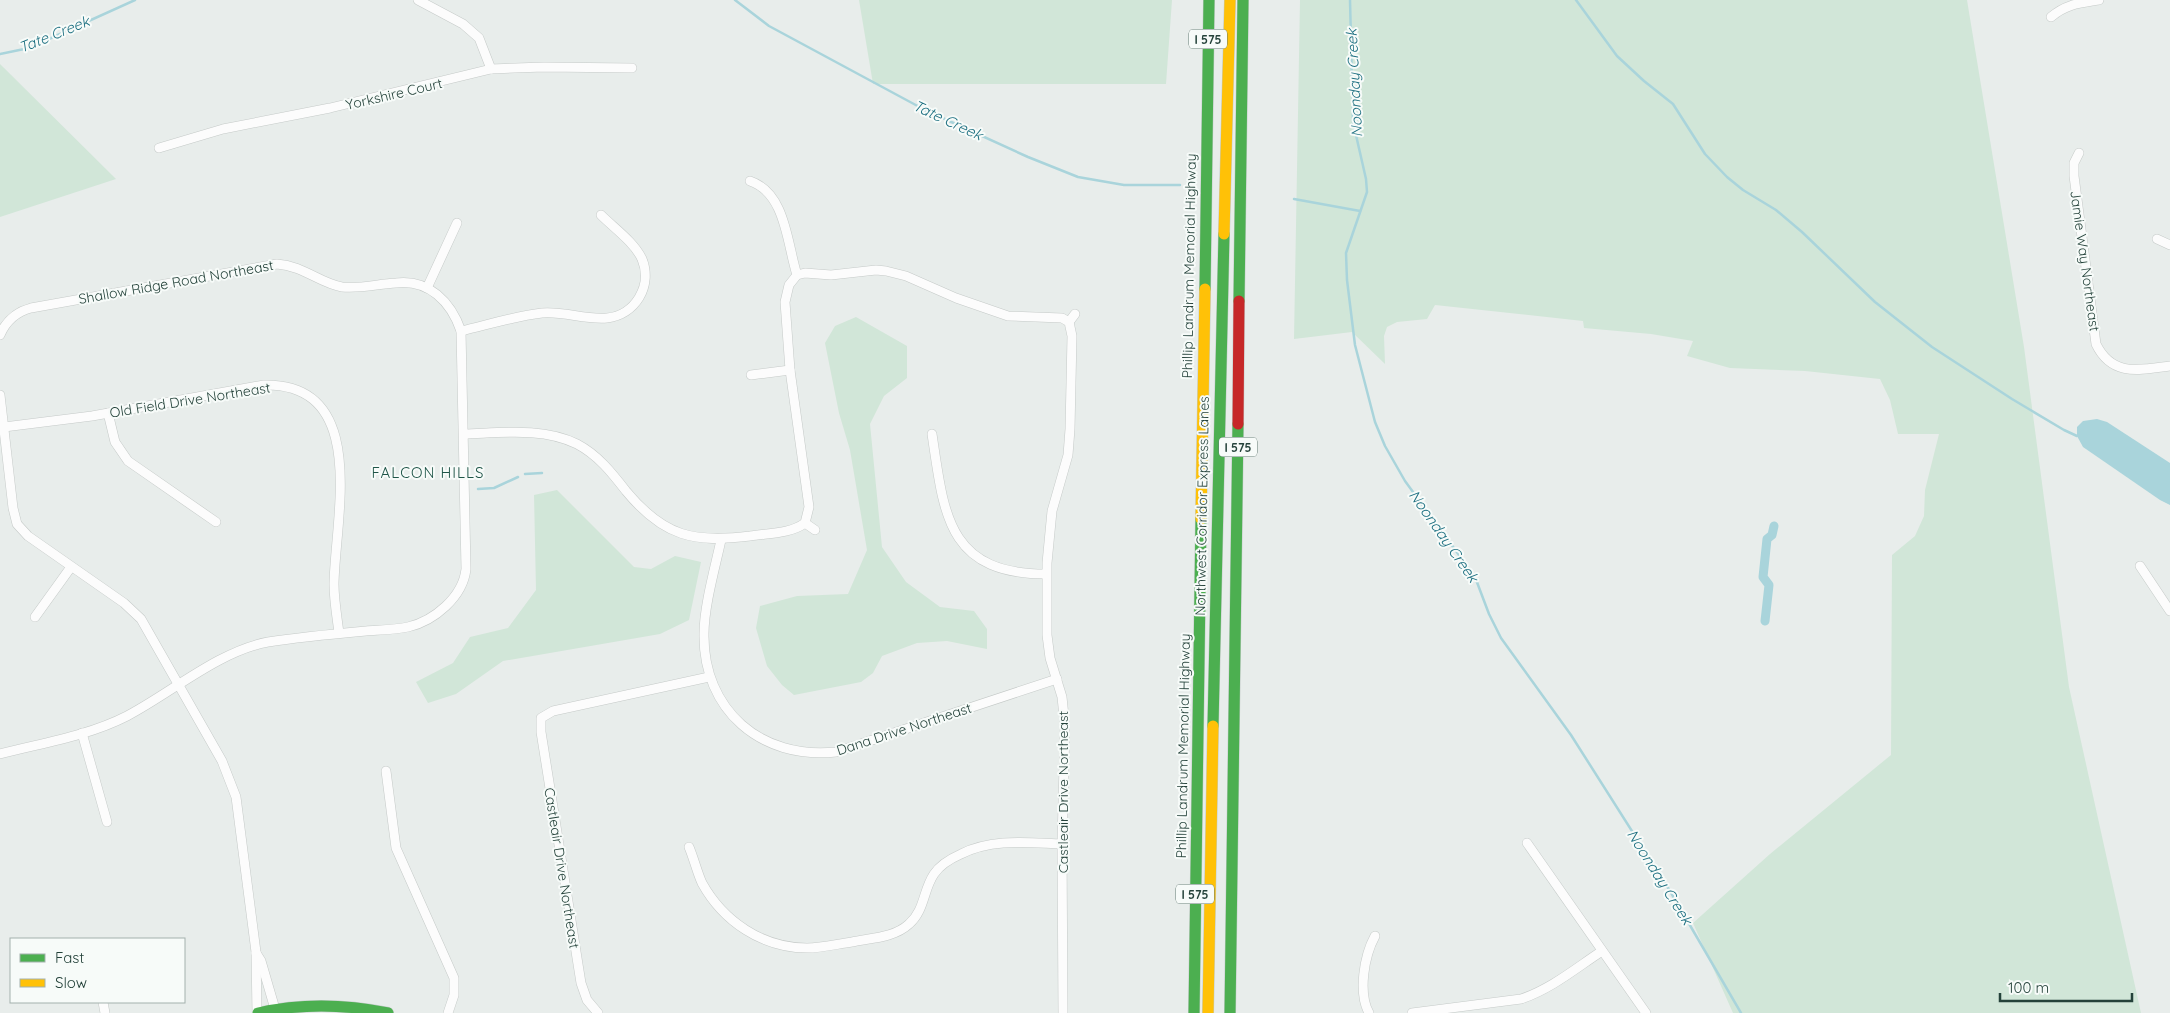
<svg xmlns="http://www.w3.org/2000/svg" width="2170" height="1013" font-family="Quicksand,sans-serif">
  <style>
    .green { fill: #d1e6d8 }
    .water { fill: #a9d4db }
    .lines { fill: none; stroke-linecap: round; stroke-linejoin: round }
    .stream { stroke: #a9d4db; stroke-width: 2.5 }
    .canal { stroke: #a9d4db; stroke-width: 9 }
    .street-casing { stroke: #c5cac8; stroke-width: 10 }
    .fast-casing { stroke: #c3cbc8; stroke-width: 12 }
    .slow-casing { stroke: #c3cbc8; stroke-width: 12 }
    .jam-casing { stroke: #c3cbc8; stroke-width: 12 }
    .street { stroke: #fcfcfc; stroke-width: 9 }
    .fast { stroke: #4caf50; stroke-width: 11 }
    .slow { stroke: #ffc107; stroke-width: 11 }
    .jam { stroke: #c62828; stroke-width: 11 }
    .labels { text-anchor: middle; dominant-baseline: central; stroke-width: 4; stroke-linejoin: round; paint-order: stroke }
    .shield { fill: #f7fbf9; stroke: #637a73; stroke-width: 1 }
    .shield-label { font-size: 12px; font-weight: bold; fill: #24423a }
    .street-label { font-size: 14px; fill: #24423a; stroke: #f7fbf9 }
    .water-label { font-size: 15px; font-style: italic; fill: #1c6f80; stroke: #f7fbf9 }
    .neighbourhood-label { font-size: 15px; letter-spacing: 1px; fill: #1f5548; stroke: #f7fbf9 }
  </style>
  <rect width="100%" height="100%" fill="#e8edeb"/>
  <g class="green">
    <polygon points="859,0 1172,0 1166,84 873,84"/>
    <polygon points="1300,0 1967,0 2024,347 2069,687 2141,1013 1733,1013 1693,923 1770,854 1891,755 1892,555 1915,536 1924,516 1925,490 1939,434 1898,434 1890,400 1880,379 1805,371 1730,368 1687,356 1693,341 1651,334 1584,328 1583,321 1435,305 1427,319 1397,322 1387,327 1384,336 1385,364 1352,332 1294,339"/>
    <polygon points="0,64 116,179 0,217"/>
    <polygon points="856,317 907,346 907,378 884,396 870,424 882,547 906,582 940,607 974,611 987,629 987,649 947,641 917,643 882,656 873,673 861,682 794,695 782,685 767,666 756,628 760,606 797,596 848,594 867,550 850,450 839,413 825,343 835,326"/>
    <polygon points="557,490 634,567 651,569 675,556 701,562 689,620 660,634 503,661 456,694 428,703 416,682 453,663 470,637 508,628 536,590 534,495"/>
  </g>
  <polygon class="water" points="2097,419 2107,422 2170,463 2170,505 2160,500 2083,447 2077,436 2077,427 2083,421"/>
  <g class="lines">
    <g class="stream">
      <polyline points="735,0 769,26 925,110 1028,157 1078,177 1124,185 1180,185"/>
      <polyline points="1350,0 1353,122 1366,179 1367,192 1346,253 1347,280 1355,345 1375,422 1385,446 1405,481 1475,577 1489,614 1501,638 1571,735 1670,891 1741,1013"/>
      <polyline points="1576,0 1617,56 1644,81 1673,104 1705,154 1727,177 1743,190 1776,210 1802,232 1875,302 1932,347 2012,399 2064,430 2077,436"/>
      <polyline points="0,54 29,48 135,0"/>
      <polyline points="1294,199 1360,211"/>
      <polyline points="525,474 542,473"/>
      <polyline points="478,489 494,488 518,477"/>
    </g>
    <polyline class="canal" points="1765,621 1769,585 1763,577 1767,539 1772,535 1774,526"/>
    <g class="street-casing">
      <g id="street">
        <polyline points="418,0 463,24 479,38 491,69"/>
        <path d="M2051,17C2066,4 2080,3 2099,0"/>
        <polyline points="159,148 223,129 330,108 491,69 544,67 632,68"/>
        <path d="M2079,153L2074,163V176L2096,344C2112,377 2139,370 2170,366"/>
        <path d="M750,181C786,193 787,244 797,275"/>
        <polyline points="2157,239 2170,245"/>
        <polyline points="427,288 457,223"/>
        <polyline points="1069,322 1075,314"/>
        <path d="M461,331C487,325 515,316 542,313C564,311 585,320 607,318C635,315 653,286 642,259C634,242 614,228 601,215"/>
        <path d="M0,335C6,321 16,312 31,308L277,264C304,266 319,283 342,287C360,289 378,284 396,283C429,279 451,302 461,331L466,569C463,597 434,621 408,627C394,630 379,630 366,631C333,634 300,637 268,642C219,651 171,693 127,716C88,736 42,743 0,754"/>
        <polyline points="751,375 790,370"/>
        <polyline points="0,395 13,508 17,524 28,536 124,603 141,619 222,761 236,797 256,952 257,1013"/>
        <polyline points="108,413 115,442 128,461 216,522"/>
        <path d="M4,427L92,416L264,385C370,383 335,518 334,584C334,600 337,617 339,633"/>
        <path d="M464,434C500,433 543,427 577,444C598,455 612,473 626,491C664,537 694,543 750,536C768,533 790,534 805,523L809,507L790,370L785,302L789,285L797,275L805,273L831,275L876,270L886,271L906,276L956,298L1008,316L1062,318L1069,322L1072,336L1070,429L1068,455L1052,511L1047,563V635L1050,658L1062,697L1065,726L1062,844L1063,1013"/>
        <path d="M932,434C944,514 947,574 1046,574"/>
        <polyline points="805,523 815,530"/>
        <path d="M721,540C715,568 704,606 704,634C703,710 761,760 836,752L1057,679"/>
        <polyline points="2140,566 2170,611"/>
        <polyline points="35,617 71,567"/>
        <polyline points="82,733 107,822"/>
        <polyline points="386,771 396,848 454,978 454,995 448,1013"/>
        <polyline points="1527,843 1646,1013"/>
        <path d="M689,847C694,859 697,872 702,883C723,921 762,948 807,948C822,948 837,944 852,942C870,938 894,938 909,924C925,910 923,890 934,874C940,865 952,858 961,854C993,838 1029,843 1062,844"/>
        <polyline points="256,953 261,961 275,1009"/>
        <polyline points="103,1002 105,1013"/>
        <polyline points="598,1013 587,1000 581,983 541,732 541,718 553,711 709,677"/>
        <path d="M1369,1013C1358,993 1364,956 1375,936"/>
        <path d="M1412,1013L1521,999C1551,989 1576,968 1602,951"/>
      </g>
    </g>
    <g class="fast-casing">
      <g id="fast">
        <polyline points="1205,289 1209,0"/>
        <polyline points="1239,301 1243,0"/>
        <polyline points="1213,726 1224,234"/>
        <path d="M258,1013C302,1003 344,1004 388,1013"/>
        <polyline points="1194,1013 1201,519"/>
        <polyline points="1230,1013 1238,424"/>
      </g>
    </g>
    <g class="slow-casing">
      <g id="slow">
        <polyline points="1224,234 1230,0"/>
        <polyline points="1201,519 1205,289"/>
        <polyline points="1208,1013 1213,726"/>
      </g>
    </g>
    <g class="jam-casing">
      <polyline id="jam" points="1238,424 1239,301"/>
    </g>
    <use href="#street" class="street"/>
    <use href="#fast" class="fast"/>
    <use href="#slow" class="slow"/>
    <use href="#jam" class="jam"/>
  </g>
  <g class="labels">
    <g class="shield">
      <rect x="1189" y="29.5" width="38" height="19" rx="4"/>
      <rect x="1219" y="437.5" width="38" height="19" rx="4"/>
      <rect x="1176" y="884.5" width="38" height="19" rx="4"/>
    </g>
    <g class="shield-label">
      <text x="1208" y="39">I 575</text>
      <text x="1238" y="447">I 575</text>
      <text x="1195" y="894">I 575</text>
    </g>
    <g class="street-label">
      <text transform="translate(394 94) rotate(-13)">Yorkshire Court</text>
      <text transform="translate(2085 261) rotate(82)">Jamie Way Northeast</text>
      <text transform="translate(1189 266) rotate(-89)">Phillip Landrum Memorial Highway</text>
      <text transform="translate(176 282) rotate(-10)">Shallow Ridge Road Northeast</text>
      <text transform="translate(190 400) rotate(-9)">Old Field Drive Northeast</text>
      <text transform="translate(1202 506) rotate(-89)">Northwest Corridor Express Lanes</text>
      <text transform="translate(904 729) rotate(-18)">Dana Drive Northeast</text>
      <text transform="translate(1183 746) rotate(-89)">Phillip Landrum Memorial Highway</text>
      <text transform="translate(1063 792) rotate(-90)">Castleair Drive Northeast</text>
      <text transform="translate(562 868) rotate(81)">Castleair Drive Northeast</text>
    </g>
    <g class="water-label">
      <text transform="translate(54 34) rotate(-22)">Tate Creek</text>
      <text transform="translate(1354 83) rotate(-93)">Noonday Creek</text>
      <text transform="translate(948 120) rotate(25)">Tate Creek</text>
      <text transform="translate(1444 536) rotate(55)">Noonday Creek</text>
      <text transform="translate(1660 877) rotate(58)">Noonday Creek</text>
    </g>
    <g class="neighbourhood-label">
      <text x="428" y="472">FALCON HILLS</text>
    </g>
  </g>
  <rect x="10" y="938" width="175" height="65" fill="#f7fbf9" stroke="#a3b1ad"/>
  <rect x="20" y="954" width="25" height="8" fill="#4caf50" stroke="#a3b1ad"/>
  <text x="55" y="963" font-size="15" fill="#24423a">Fast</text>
  <rect x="20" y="979" width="25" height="8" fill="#ffc107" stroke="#a3b1ad"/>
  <text x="55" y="988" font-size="15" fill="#24423a">Slow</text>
  <path d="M2000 993v8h132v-8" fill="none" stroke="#24423a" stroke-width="2.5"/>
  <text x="2008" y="993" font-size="15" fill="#24423a" stroke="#f7fbf9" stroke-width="4" paint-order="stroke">100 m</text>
</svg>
